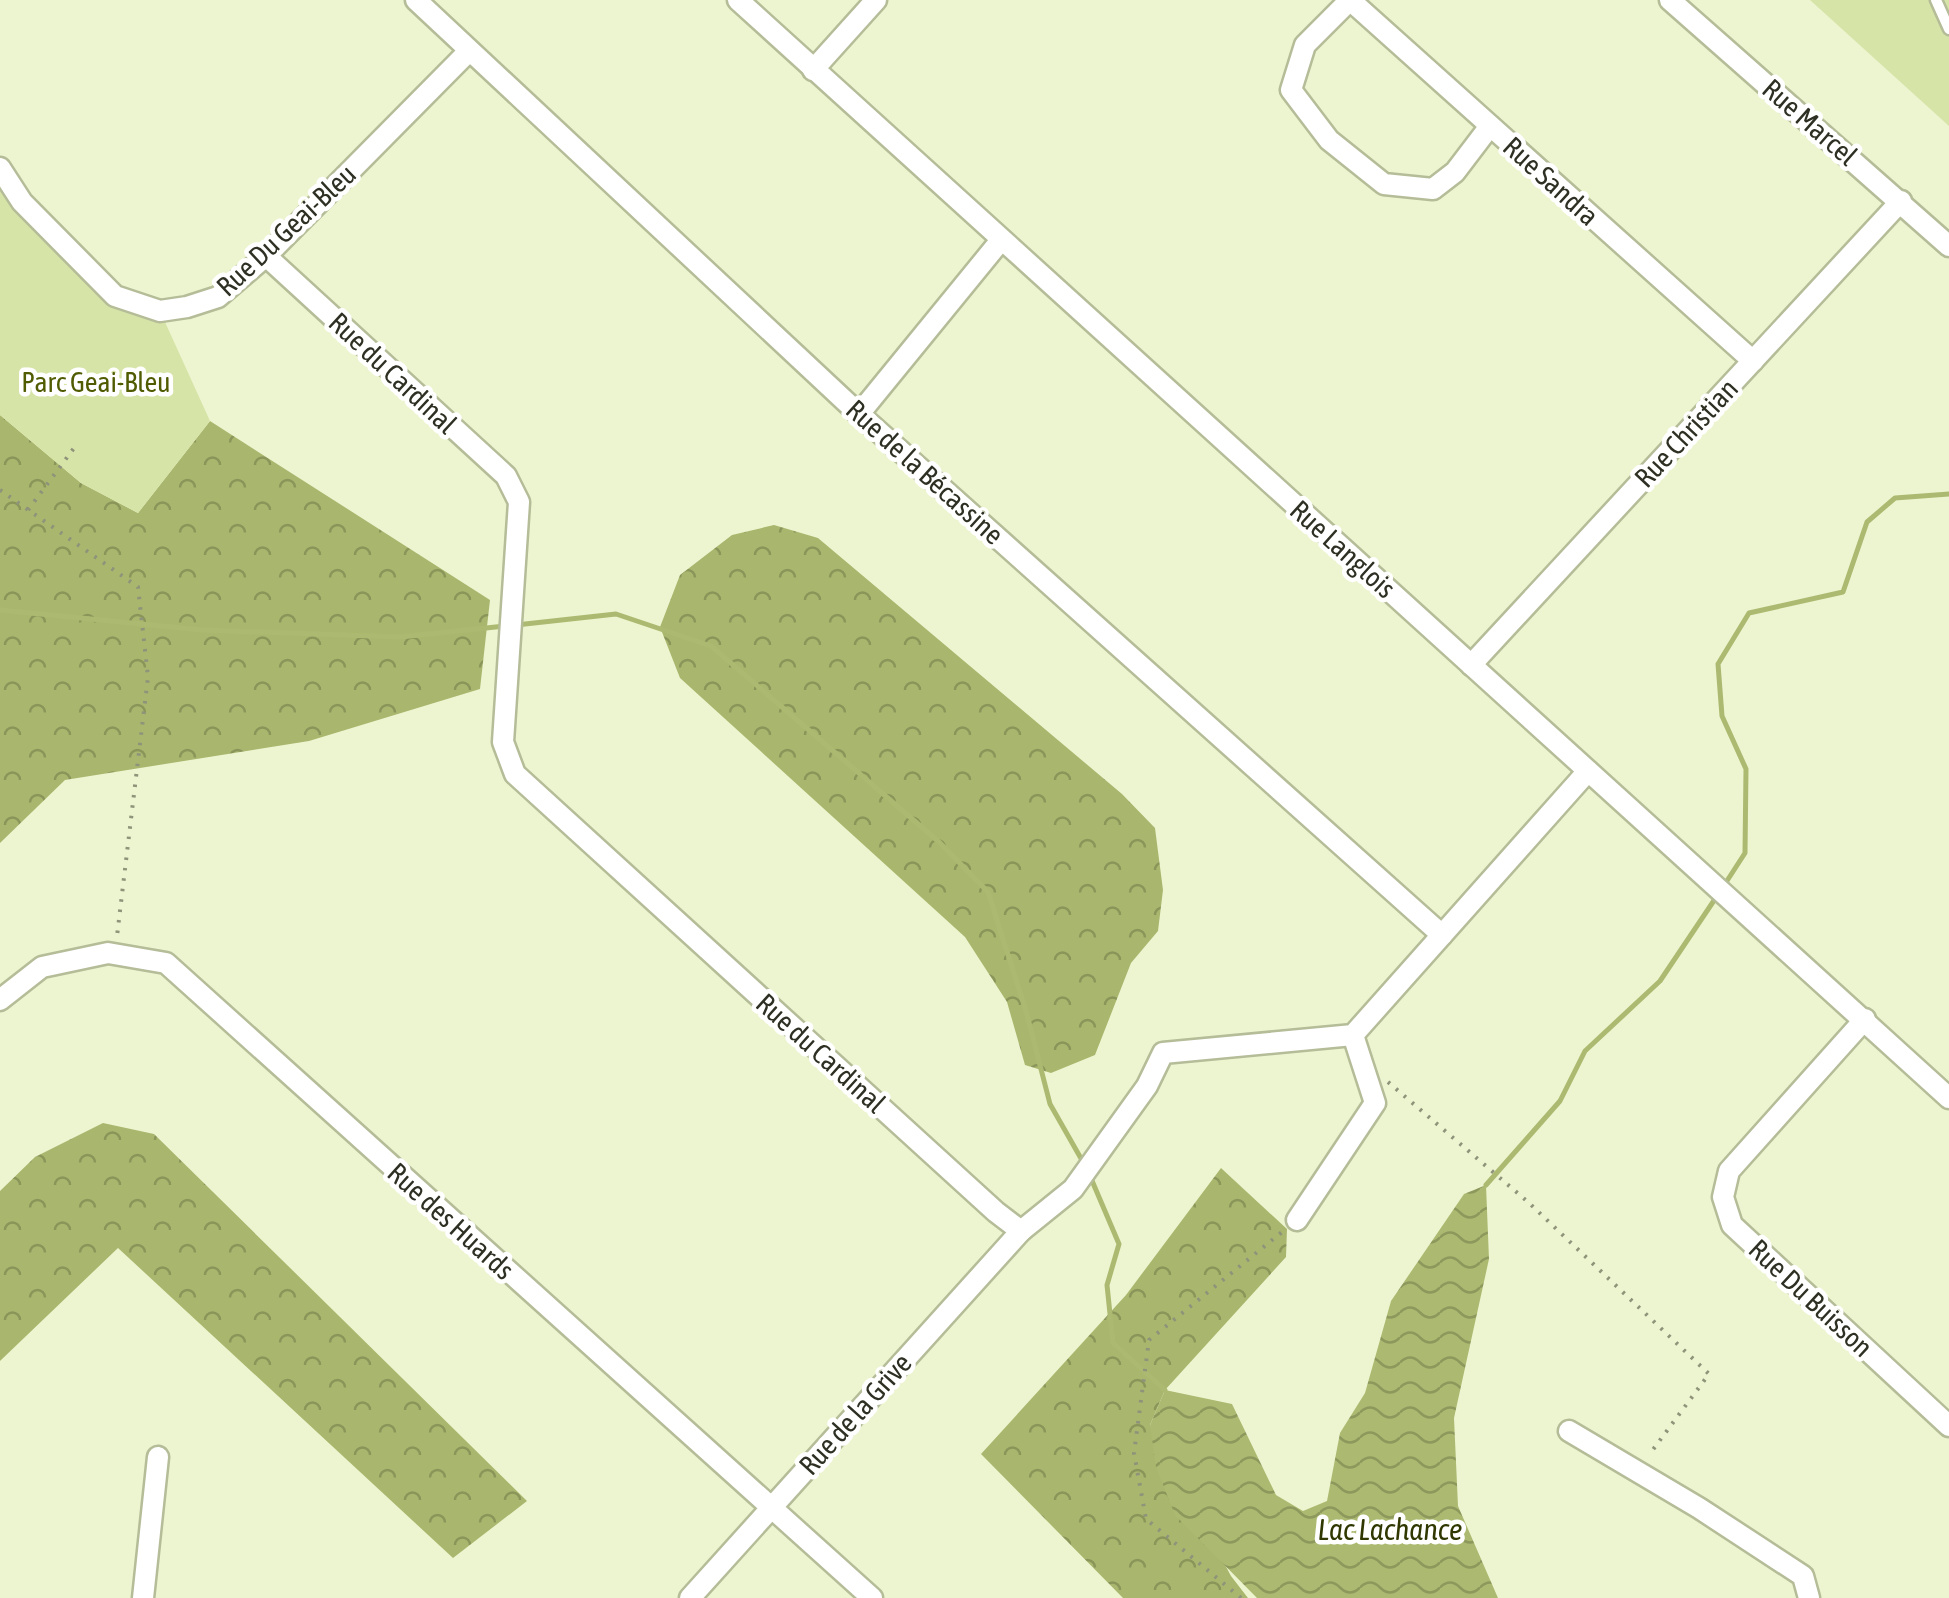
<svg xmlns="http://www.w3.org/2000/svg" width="1949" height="1598" font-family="'Asap Condensed',sans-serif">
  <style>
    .forest { fill: url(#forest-crowns) }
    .park { fill: #d7e4a8 }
    .water { fill: url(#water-waves) }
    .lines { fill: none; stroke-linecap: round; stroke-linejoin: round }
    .stream { stroke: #acba71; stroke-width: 5 }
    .lane-casing { stroke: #b4bc98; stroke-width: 15 }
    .street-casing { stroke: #b4bc98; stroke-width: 25 }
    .path { stroke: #8e937a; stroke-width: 4; stroke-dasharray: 2.5 8; stroke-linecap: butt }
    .lane { stroke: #fff; stroke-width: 10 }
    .street { stroke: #fff; stroke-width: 20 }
    .labels { text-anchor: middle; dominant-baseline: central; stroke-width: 9; stroke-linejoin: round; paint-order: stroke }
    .street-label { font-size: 28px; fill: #2d3022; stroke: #fff }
    .park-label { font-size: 28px; fill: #505b02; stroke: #fff }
    .water-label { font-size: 30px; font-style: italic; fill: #303700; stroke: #fff }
  </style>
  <defs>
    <pattern id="forest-crowns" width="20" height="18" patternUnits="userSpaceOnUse" patternTransform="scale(2.5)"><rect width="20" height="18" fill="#a9b76e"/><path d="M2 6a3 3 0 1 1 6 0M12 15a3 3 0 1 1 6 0" fill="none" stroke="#8a955a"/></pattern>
    <pattern id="water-waves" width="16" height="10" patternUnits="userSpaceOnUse" patternTransform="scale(2.5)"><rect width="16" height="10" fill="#acba71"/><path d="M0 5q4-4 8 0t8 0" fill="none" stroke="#8c985c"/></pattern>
  </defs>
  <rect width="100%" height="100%" fill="#edf5d0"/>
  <g class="forest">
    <polygon points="0,415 81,483 138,513 210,421 490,600 480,689 309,741 65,780 0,843"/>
    <polygon points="774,525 818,538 1122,794 1155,828 1163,890 1158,931 1131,963 1095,1055 1051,1073 1025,1065 1007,1002 965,937 680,678 660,627 680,575 732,535"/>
    <polygon points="103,1123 154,1134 527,1501 453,1558 118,1248 0,1361 0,1191 35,1157"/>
    <polygon points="1221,1168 1287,1229 1286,1257 1165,1390 1150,1425 1231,1576 1248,1598 1123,1598 981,1454 1126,1295"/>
  </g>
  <g class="park">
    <polygon points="1810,0 1949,0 1949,126"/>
    <polygon points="0,179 115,296 160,311 210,421 138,513 81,483 0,415"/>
  </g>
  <polygon class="water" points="1486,1185 1489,1259 1454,1418 1458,1506 1498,1598 1257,1598 1175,1515 1156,1467 1150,1425 1165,1390 1232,1404 1276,1495 1303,1511 1327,1501 1340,1433 1365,1393 1391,1301 1464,1194"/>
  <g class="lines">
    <g class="stream">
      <polyline points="0,610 202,630 400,637 505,626"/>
      <polyline points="516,625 616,614 711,646 939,842 988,892 1026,1011 1050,1104 1083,1162"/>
      <polyline points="1723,887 1745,853 1746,769 1722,716 1718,664 1749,613 1843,592 1867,522 1895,498 1949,494"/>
      <polyline points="1090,1176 1119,1244 1107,1285 1113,1343 1165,1390"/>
      <polyline points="1486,1185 1560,1101 1585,1051 1660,981 1717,896"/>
    </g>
    <g class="lane-casing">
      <polyline id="lane" points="1936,0 1949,29"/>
    </g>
    <g class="street-casing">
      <g id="street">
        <polyline points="416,0 859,414 1442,935"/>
        <polyline points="738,0 1949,1098"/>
        <polyline points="1350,0 1753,361"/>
        <polyline points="1350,0 1305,45 1291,90 1329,140 1384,184 1433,189 1455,172 1490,126"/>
        <polyline points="1670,0 1949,246"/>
        <polyline points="813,70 876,0"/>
        <polyline points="0,168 22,202 115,296 160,311 187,307 218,297 266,256 469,51"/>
        <polyline points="266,256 506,476 519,502 503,742 515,774 996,1212 1021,1231 1073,1189 1147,1086 1163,1053 1353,1035 1588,771"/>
        <polyline points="859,414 1001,240"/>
        <polyline points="1471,665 1901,201"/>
        <polyline points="0,1000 42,967 108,953 166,963 872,1598"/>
        <polyline points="1865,1019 1729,1171 1723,1197 1732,1225 1949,1426"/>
        <polyline points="1297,1220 1375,1103 1353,1035"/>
        <polyline points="1569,1431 1699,1508 1803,1576 1809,1598"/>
        <polyline points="143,1598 158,1457"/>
        <polyline points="690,1598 1021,1231"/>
      </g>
    </g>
    <g class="path">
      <polyline points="0,490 138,587 148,677 117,936"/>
      <polyline points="28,510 77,444"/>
      <polyline points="1388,1082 1528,1202 1709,1374 1649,1455"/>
      <polyline points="1241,1598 1146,1519 1134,1453 1149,1340 1282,1232"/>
    </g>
    <use href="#lane" class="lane"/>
    <use href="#street" class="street"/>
  </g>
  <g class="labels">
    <g class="street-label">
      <text transform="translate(1810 122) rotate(41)">Rue Marcel</text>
      <text transform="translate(1551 181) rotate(42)">Rue Sandra</text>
      <text transform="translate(286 230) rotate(-43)">Rue Du Geai-Bleu</text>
      <text transform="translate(393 373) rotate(43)">Rue du Cardinal</text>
      <text transform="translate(1686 433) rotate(-47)">Rue Christian</text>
      <text transform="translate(925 472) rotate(42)">Rue de la Bécassine</text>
      <text transform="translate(1343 549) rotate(42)">Rue Langlois</text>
      <text transform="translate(821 1053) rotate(42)">Rue du Cardinal</text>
      <text transform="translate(451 1221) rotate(42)">Rue des Huards</text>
      <text transform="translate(1811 1298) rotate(43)">Rue Du Buisson</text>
      <text transform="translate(855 1414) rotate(-48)">Rue de la Grive</text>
    </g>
    <g class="park-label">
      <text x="96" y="382">Parc Geai-Bleu</text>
    </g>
    <g class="water-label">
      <text x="1390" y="1529">Lac Lachance</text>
    </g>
  </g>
</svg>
